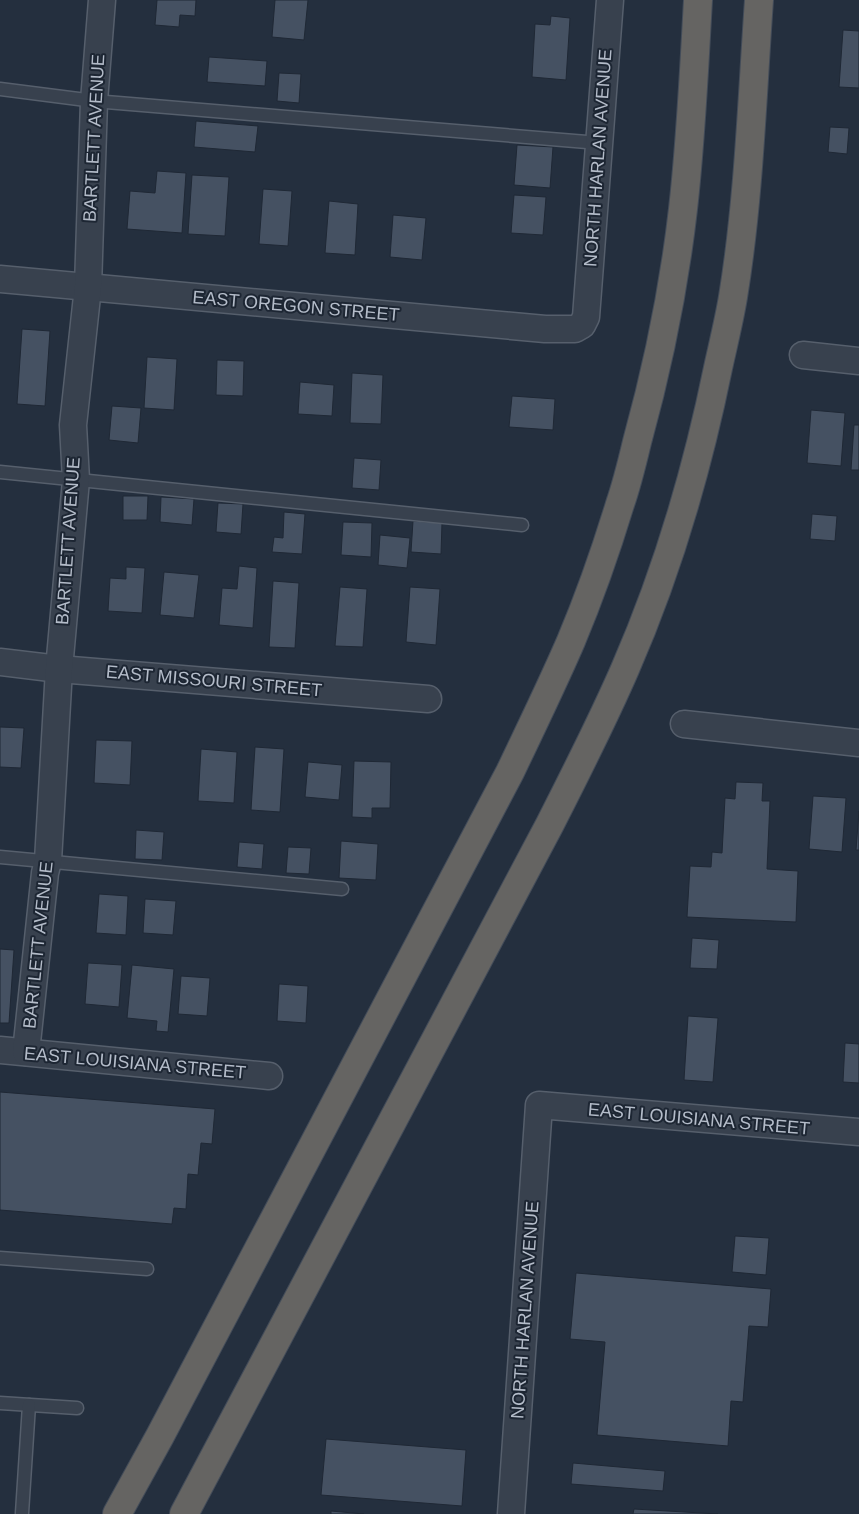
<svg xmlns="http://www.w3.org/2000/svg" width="859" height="1514" font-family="Helvetica,sans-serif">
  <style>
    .building { fill: #455162; stroke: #1f2835 }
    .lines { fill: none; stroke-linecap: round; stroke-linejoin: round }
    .service-casing { stroke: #565f6c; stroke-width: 15 }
    .minor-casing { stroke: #565f6c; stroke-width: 29 }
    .trunk-casing { stroke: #434c59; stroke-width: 30 }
    .service { stroke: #38414e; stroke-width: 12 }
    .minor { stroke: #38414e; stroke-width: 26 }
    .trunk { stroke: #656462; stroke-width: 28 }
    .labels { text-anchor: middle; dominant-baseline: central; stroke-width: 4; stroke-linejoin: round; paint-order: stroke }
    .street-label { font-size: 18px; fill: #b4bcc9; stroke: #1d2633 }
  </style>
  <rect width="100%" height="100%" fill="#242f3e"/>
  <g class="building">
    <polygon points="157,0 196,0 195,16 180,15 179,27 155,25"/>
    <polygon points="275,0 308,0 304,40 272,37"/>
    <polygon points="551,16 570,18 566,80 532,77 535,24 550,25"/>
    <polygon points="843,30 859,31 859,88 839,87"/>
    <polygon points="209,57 267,61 265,86 207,82"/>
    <polygon points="279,73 301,74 299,103 277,101"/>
    <polygon points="196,121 258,126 255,152 194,147"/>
    <polygon points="830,127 849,128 847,154 828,152"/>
    <polygon points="517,145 553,147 550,188 514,185"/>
    <polygon points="157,171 186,173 182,233 127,229 130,191 155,193"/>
    <polygon points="192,175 229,177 225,236 188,234"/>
    <polygon points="263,189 292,191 288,246 259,244"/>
    <polygon points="514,195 546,197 543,235 511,233"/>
    <polygon points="329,201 358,204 355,255 325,253"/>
    <polygon points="393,215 426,218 422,260 390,257"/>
    <polygon points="22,329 50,331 45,406 17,404"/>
    <polygon points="147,357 177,359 174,410 144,408"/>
    <polygon points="217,360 244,361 243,396 216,395"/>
    <polygon points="352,373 383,375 381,424 350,423"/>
    <polygon points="300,382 334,385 332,416 298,414"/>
    <polygon points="512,396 555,399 553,430 509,427"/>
    <polygon points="112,406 141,408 138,443 109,440"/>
    <polygon points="811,410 845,413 841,466 807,463"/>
    <polygon points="854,425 859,425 859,470 851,470"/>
    <polygon points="354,458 381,460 379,490 352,488"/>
    <polygon points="123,496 148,496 147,520 123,520"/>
    <polygon points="161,497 194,499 192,525 160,522"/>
    <polygon points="218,503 243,504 241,534 216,532"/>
    <polygon points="284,512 305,514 302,554 272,552 274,537 283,538"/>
    <polygon points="812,514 837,516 835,541 810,539"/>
    <polygon points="413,521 442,523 441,554 411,552"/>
    <polygon points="343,522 372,523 371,557 341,555"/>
    <polygon points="380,535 410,538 407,568 378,565"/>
    <polygon points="239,566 257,568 253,628 219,625 222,588 237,589"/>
    <polygon points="126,567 145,568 142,613 108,611 110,578 126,579"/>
    <polygon points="164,572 199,575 194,618 160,615"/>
    <polygon points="273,581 299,583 295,648 269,647"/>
    <polygon points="340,587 367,589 363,647 335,646"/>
    <polygon points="410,587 440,589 436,645 406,642"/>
    <polygon points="0,727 24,728 21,768 0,767"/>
    <polygon points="96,740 132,741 130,785 94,783"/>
    <polygon points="255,747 284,749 280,812 251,810"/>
    <polygon points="201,749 237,752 234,803 198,801"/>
    <polygon points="354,761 391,762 390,808 372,808 372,818 352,817"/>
    <polygon points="308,762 342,765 339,800 305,797"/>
    <polygon points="736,782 763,783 762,801 770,801 767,869 798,871 796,922 687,917 690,866 711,867 712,852 722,853 725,798 735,799"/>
    <polygon points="813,796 846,798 842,852 809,849"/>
    <polygon points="859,811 859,850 856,850"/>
    <polygon points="136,830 164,832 162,860 135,859"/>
    <polygon points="341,841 378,844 376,880 339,878"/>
    <polygon points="239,842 264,844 262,869 237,867"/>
    <polygon points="288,847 311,848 309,874 286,873"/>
    <polygon points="99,894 128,896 126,935 96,933"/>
    <polygon points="145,899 176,901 173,935 143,933"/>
    <polygon points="692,938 719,940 717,969 690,968"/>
    <polygon points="0,949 14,950 9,1023 0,1023"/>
    <polygon points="88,963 122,965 119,1007 85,1004"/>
    <polygon points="132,965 174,969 168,1032 156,1031 157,1021 127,1018"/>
    <polygon points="181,976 210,978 207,1016 178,1014"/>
    <polygon points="279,984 308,986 306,1023 277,1021"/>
    <polygon points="688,1016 718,1018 713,1082 684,1080"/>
    <polygon points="845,1043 859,1044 859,1083 843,1082"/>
    <polygon points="0,1092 215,1109 212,1144 201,1143 198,1175 188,1174 186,1209 174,1208 172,1224 0,1210"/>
    <polygon points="735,1236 769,1238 766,1275 732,1272"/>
    <polygon points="576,1273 771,1289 768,1327 749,1326 743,1402 731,1401 728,1446 597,1435 605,1342 570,1339"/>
    <polygon points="326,1439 466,1450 462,1506 321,1495"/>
    <polygon points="573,1463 665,1471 663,1491 571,1484"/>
    <polygon points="634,1509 718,1514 633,1514"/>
    <polygon points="331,1511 364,1514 331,1514"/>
  </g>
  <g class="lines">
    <g class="service-casing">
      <g id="service">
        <polyline points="0,89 94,101 599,143"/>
        <polyline points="0,472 522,525"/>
        <polyline points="0,857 342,889"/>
        <polyline points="0,1258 147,1269"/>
        <polyline points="0,1403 77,1408"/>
        <polyline points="22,1513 29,1405"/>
      </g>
    </g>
    <g class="minor-casing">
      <g id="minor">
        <polyline points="0,279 545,329 575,329 582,325 586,317 610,0"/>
        <polyline points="803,355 859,361"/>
        <polyline points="0,662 59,669 428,699"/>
        <polyline points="684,724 859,743"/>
        <polyline points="0,1050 269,1076"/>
        <polyline points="26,1052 45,873 48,861 59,669 76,480 73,425 88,287 94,101 102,0"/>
        <polyline points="511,1514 539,1105 859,1132"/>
      </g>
    </g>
    <g class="trunk-casing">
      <g id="trunk">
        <path d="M117,1514L160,1436L510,772C531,728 552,685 571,641C590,596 606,550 620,504C627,484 632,463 637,442C658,366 674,288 683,209C691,140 694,70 698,0"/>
        <path d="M184,1514L550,824C576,773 602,722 625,669C667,573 697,471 718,368C723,345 729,321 733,297C749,199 752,99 759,0"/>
      </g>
    </g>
    <use href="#service" class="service"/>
    <use href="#minor" class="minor"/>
    <use href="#trunk" class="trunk"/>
  </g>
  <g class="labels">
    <g class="street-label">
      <text transform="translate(94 138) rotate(-87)">BARTLETT AVENUE</text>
      <text transform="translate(598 158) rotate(-86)">NORTH HARLAN AVENUE</text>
      <text transform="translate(296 306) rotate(5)">EAST OREGON STREET</text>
      <text transform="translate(68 541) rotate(-86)">BARTLETT AVENUE</text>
      <text transform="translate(214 681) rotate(5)">EAST MISSOURI STREET</text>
      <text transform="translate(38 945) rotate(-84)">BARTLETT AVENUE</text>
      <text transform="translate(135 1063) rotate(5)">EAST LOUISIANA STREET</text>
      <text transform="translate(699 1119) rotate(5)">EAST LOUISIANA STREET</text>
      <text transform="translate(525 1310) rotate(-86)">NORTH HARLAN AVENUE</text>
    </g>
  </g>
</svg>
